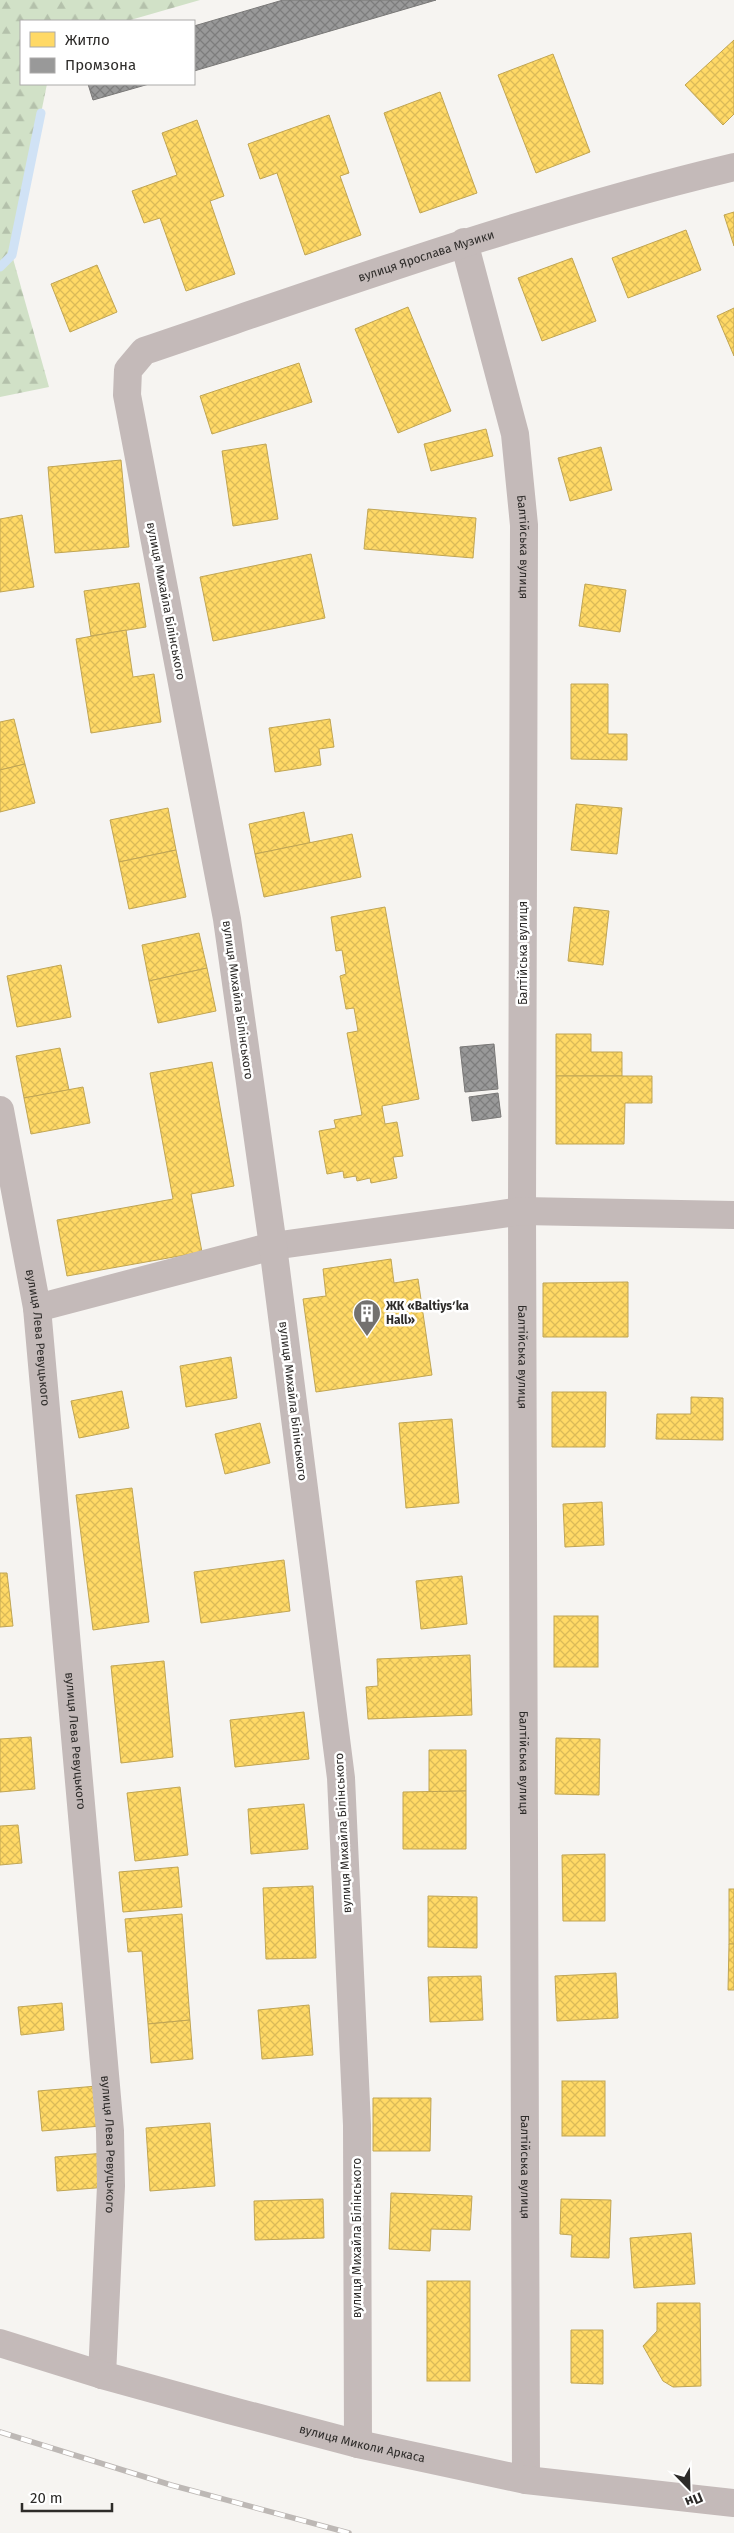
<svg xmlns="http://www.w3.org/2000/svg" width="734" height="2533" font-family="'Fira Sans',sans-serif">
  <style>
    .forest { fill: url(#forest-firs) }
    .homes { fill: url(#homes-cross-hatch); stroke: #c0a554 }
    .industry { fill: url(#industry-cross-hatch); stroke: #797877 }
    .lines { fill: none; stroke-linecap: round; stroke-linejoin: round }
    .stream { stroke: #d0e2f5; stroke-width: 9 }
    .minor { stroke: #c4bab9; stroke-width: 28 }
    .rail-casing { stroke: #bdb8b5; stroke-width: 5.5 }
    .rail { stroke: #fff; stroke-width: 4; stroke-dasharray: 11; stroke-linecap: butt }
    .labels { text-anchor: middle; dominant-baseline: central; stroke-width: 5; stroke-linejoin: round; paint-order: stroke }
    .street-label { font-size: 12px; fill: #2d2b29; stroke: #fff }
    .poi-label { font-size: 12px; font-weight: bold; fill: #2d2b29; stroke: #fff; text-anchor: start }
  </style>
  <defs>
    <pattern id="forest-firs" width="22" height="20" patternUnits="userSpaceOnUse" patternTransform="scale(1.25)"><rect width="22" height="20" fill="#d1e1c7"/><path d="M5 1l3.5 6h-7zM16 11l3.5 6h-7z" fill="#b4c1ab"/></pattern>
    <pattern id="homes-cross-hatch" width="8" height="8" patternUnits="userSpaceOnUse" patternTransform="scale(1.25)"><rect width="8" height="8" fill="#ffd966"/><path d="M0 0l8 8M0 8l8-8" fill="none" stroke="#dbba58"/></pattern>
    <pattern id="industry-cross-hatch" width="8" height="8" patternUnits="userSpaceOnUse" patternTransform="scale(1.25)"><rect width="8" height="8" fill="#999"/><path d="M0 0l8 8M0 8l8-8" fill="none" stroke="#7d7d7d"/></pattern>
  </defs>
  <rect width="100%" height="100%" fill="#f6f4f1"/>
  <polygon class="forest" points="0,0 200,0 127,21 21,21 21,84 47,84 12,255 49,387 0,397"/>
  <g class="homes">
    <polygon points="734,40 734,114 723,125 685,85"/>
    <polygon points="553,54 590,152 536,173 498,75"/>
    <polygon points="440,92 477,193 420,213 384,113"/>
    <polygon points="329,115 349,173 340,176 361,235 305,255 277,173 260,179 248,144"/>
    <polygon points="197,120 224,196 210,201 235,274 186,291 160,218 144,223 132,191 177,175 162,133"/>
    <polygon points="734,212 734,246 724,215"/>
    <polygon points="686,230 701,270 628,298 612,258"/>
    <polygon points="572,258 596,321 542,341 518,278"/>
    <polygon points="97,265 117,312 70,332 51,284"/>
    <polygon points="408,307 451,411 398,433 355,329"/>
    <polygon points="734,308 734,356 717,316"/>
    <polygon points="299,363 312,402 212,434 200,396"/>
    <polygon points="486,429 493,456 431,471 424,444"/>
    <polygon points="266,444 278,519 233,526 222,451"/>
    <polygon points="601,447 612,490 570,501 558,458"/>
    <polygon points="121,460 129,547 55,553 48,467"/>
    <polygon points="368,509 476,518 473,558 364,549"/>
    <polygon points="22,515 34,587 0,592 0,519"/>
    <polygon points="311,554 325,618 213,641 200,577"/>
    <polygon points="139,583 146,627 91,636 84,591"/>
    <polygon points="585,584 626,590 620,632 579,626"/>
    <polygon points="126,630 133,677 154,674 161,722 91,733 76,639"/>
    <polygon points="571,684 608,684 608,734 627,734 627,760 571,759"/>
    <polygon points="14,719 25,764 0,770 0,722"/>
    <polygon points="330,719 334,747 319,749 321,765 275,772 269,728"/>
    <polygon points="25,764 35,803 0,812 0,770"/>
    <polygon points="576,804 622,808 617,854 571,850"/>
    <polygon points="168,808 176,850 119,862 110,820"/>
    <polygon points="304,812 310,843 255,854 249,824"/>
    <polygon points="352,834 361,877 264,897 255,854"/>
    <polygon points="176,850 186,897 129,909 119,862"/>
    <polygon points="385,907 419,1099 382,1106 385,1124 397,1122 403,1156 393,1157 397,1178 371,1183 370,1178 357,1181 356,1176 344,1178 343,1171 327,1174 319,1131 336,1128 334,1120 362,1115 347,1033 358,1031 354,1008 346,1009 340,976 346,974 342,950 336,951 331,917"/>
    <polygon points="574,907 609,911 603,965 568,961"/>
    <polygon points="199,933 207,968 149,981 142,945"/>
    <polygon points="61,965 71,1017 17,1027 7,976"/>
    <polygon points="207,968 216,1011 158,1023 149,981"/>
    <polygon points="556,1034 591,1034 591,1052 622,1052 622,1076 556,1076"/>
    <polygon points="60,1048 69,1090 24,1098 16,1056"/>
    <polygon points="212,1062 234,1186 191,1194 202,1252 67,1276 57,1220 173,1199 150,1073"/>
    <polygon points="556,1076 652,1076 652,1103 625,1103 624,1144 556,1144"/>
    <polygon points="83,1087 90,1123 31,1134 24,1098"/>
    <polygon points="391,1259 394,1283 418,1279 432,1375 316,1392 303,1299 326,1296 323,1269"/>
    <polygon points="628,1282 628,1337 543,1337 543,1283"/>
    <polygon points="231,1357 237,1398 186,1407 180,1366"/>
    <polygon points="122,1391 129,1428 79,1438 71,1401"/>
    <polygon points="552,1392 606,1392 605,1447 552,1447"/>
    <polygon points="691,1397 723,1398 723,1440 656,1439 657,1414 691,1414"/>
    <polygon points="452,1419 459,1503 406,1508 399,1423"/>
    <polygon points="260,1423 270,1463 225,1474 215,1434"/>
    <polygon points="132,1488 149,1622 93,1630 76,1495"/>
    <polygon points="602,1502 604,1545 565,1547 563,1504"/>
    <polygon points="284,1560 290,1611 201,1623 194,1572"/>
    <polygon points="0,1573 7,1573 13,1626 0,1627"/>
    <polygon points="462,1576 467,1624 421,1629 416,1581"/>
    <rect x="554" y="1616" width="44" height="51"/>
    <polygon points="470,1655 472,1715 368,1719 366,1687 378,1686 377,1659"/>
    <polygon points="164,1661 173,1757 121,1763 111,1666"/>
    <polygon points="304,1712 309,1759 235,1767 230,1720"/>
    <polygon points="31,1737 35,1789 0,1792 0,1739"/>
    <polygon points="556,1738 600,1739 599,1795 555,1794"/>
    <polygon points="429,1750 466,1750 466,1791 429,1792"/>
    <polygon points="180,1787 188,1855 135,1861 127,1793"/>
    <polygon points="466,1791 466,1849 403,1849 403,1792"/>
    <polygon points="304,1804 308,1849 251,1854 248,1809"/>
    <polygon points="18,1825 22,1863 0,1865 0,1826"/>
    <polygon points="605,1854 605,1921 563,1921 562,1855"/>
    <polygon points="178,1867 182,1907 123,1912 119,1872"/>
    <polygon points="313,1886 316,1958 266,1959 263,1888"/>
    <rect x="729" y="1889" width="5" height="55"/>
    <polygon points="428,1896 477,1897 477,1948 428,1947"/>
    <polygon points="182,1914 190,2020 148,2024 142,1951 128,1952 125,1919"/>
    <polygon points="729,1944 734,1944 734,1990 728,1990"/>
    <polygon points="616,1973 618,2018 557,2021 555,1976"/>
    <polygon points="481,1976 483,2020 430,2022 428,1977"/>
    <polygon points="62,2003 64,2030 21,2035 18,2007"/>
    <polygon points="309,2005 313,2055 262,2059 258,2010"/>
    <polygon points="190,2020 193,2059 151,2063 148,2024"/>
    <rect x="562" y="2081" width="43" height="55"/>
    <polygon points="97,2086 101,2126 42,2131 38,2091"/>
    <polygon points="373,2098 431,2098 430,2151 373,2151"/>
    <polygon points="210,2123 215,2186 150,2191 146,2128"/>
    <polygon points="105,2153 108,2187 57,2191 55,2157"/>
    <polygon points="391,2193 472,2196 470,2230 431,2229 430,2251 389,2249"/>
    <polygon points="323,2199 324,2238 255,2240 254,2201"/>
    <polygon points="561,2199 611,2200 609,2258 571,2257 572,2235 560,2234"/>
    <polygon points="691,2233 695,2284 634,2288 630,2238"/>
    <rect x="427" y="2281" width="43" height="100"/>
    <polygon points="657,2303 700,2303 701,2386 673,2387 663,2381 643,2346 657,2331"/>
    <polygon points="571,2330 603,2330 603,2384 571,2383"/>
  </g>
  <g class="industry">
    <polygon points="283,0 436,0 194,71 194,26"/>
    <polygon points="88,84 149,84 93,100"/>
    <polygon points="494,1044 498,1089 465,1092 460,1047"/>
    <polygon points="498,1093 501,1117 472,1121 469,1097"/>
  </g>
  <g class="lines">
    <polyline class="stream" points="0,267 12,255 41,113"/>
    <g class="minor">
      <path id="s1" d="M464,242L515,434L524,525L522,1211L526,2480"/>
      <path id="s2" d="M0,1110L37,1308L110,2131L111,2186L102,2375"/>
      <polyline points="37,1308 273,1246 467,1219 522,1211 734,1215"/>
      <path id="s3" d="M0,2343L102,2375L229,2410L358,2444L526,2480L734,2503"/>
      <path id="s4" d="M358,2444L357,2125L341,1778L273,1246L227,919L127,395L128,370L144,351C339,285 533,215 734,167"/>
    </g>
    <g class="rail-casing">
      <polyline id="rail" points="0,2432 171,2485 349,2533"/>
    </g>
    <use href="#rail" class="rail"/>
  </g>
  <defs>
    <g id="building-pin" transform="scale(1.4375)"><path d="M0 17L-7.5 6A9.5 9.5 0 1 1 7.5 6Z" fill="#73716f" stroke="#fff"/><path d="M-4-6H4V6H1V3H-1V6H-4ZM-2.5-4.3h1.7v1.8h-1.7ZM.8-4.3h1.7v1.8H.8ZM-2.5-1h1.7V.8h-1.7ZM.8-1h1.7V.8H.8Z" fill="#fff"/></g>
  </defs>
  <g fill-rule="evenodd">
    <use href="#building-pin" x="367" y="1313"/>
  </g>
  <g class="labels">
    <g class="street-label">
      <text stroke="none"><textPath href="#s4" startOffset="2414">вулиця Ярослава Музики</textPath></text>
      <text stroke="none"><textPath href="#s1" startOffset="312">Балтійська вулиця</textPath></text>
      <text transform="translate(166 601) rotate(79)">вулиця Михайла Білінського</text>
      <text transform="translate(523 953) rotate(-90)">Балтійська вулиця</text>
      <text transform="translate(238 1000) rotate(82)">вулиця Михайла Білінського</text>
      <text stroke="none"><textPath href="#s2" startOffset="231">вулиця Лева Ревуцького</textPath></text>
      <text stroke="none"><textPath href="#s1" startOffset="1122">Балтійська вулиця</textPath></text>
      <text transform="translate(293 1401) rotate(83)">вулиця Михайла Білінського</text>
      <text stroke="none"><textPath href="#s2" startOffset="636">вулиця Лева Ревуцького</textPath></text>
      <text stroke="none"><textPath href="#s1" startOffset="1528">Балтійська вулиця</textPath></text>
      <text transform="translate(343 1833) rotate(-93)">вулиця Михайла Білінського</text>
      <text stroke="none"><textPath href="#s2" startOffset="1041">вулиця Лева Ревуцького</textPath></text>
      <text stroke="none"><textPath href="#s1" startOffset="1932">Балтійська вулиця</textPath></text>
      <text transform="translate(357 2238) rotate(-90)">вулиця Михайла Білінського</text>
      <text stroke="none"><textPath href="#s3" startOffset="376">вулиця Миколи Аркаса</textPath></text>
    </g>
    <g class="poi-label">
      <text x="386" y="1306">ЖК «Baltiysʹka<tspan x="386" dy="14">Hall»</tspan></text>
    </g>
  </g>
  <rect x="20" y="20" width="175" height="65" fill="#ffffff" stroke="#abaaa9"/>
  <rect x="30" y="32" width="25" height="15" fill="#ffd966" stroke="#abaaa9"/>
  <text x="65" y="45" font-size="15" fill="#2d2b29">Житло</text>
  <rect x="30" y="58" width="25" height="15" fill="#999999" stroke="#abaaa9"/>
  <text x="65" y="70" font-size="15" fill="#2d2b29">Промзона</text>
  <g transform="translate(689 2488) rotate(157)" stroke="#ffffff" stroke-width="4" paint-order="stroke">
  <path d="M0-4L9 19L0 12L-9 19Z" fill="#2d2b29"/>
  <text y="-8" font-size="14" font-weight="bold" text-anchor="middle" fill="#2d2b29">Пн</text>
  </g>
  <path d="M22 2503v8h90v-8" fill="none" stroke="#2d2b29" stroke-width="2.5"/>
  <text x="30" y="2503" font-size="15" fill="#2d2b29" stroke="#ffffff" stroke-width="4" paint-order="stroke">20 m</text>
</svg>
